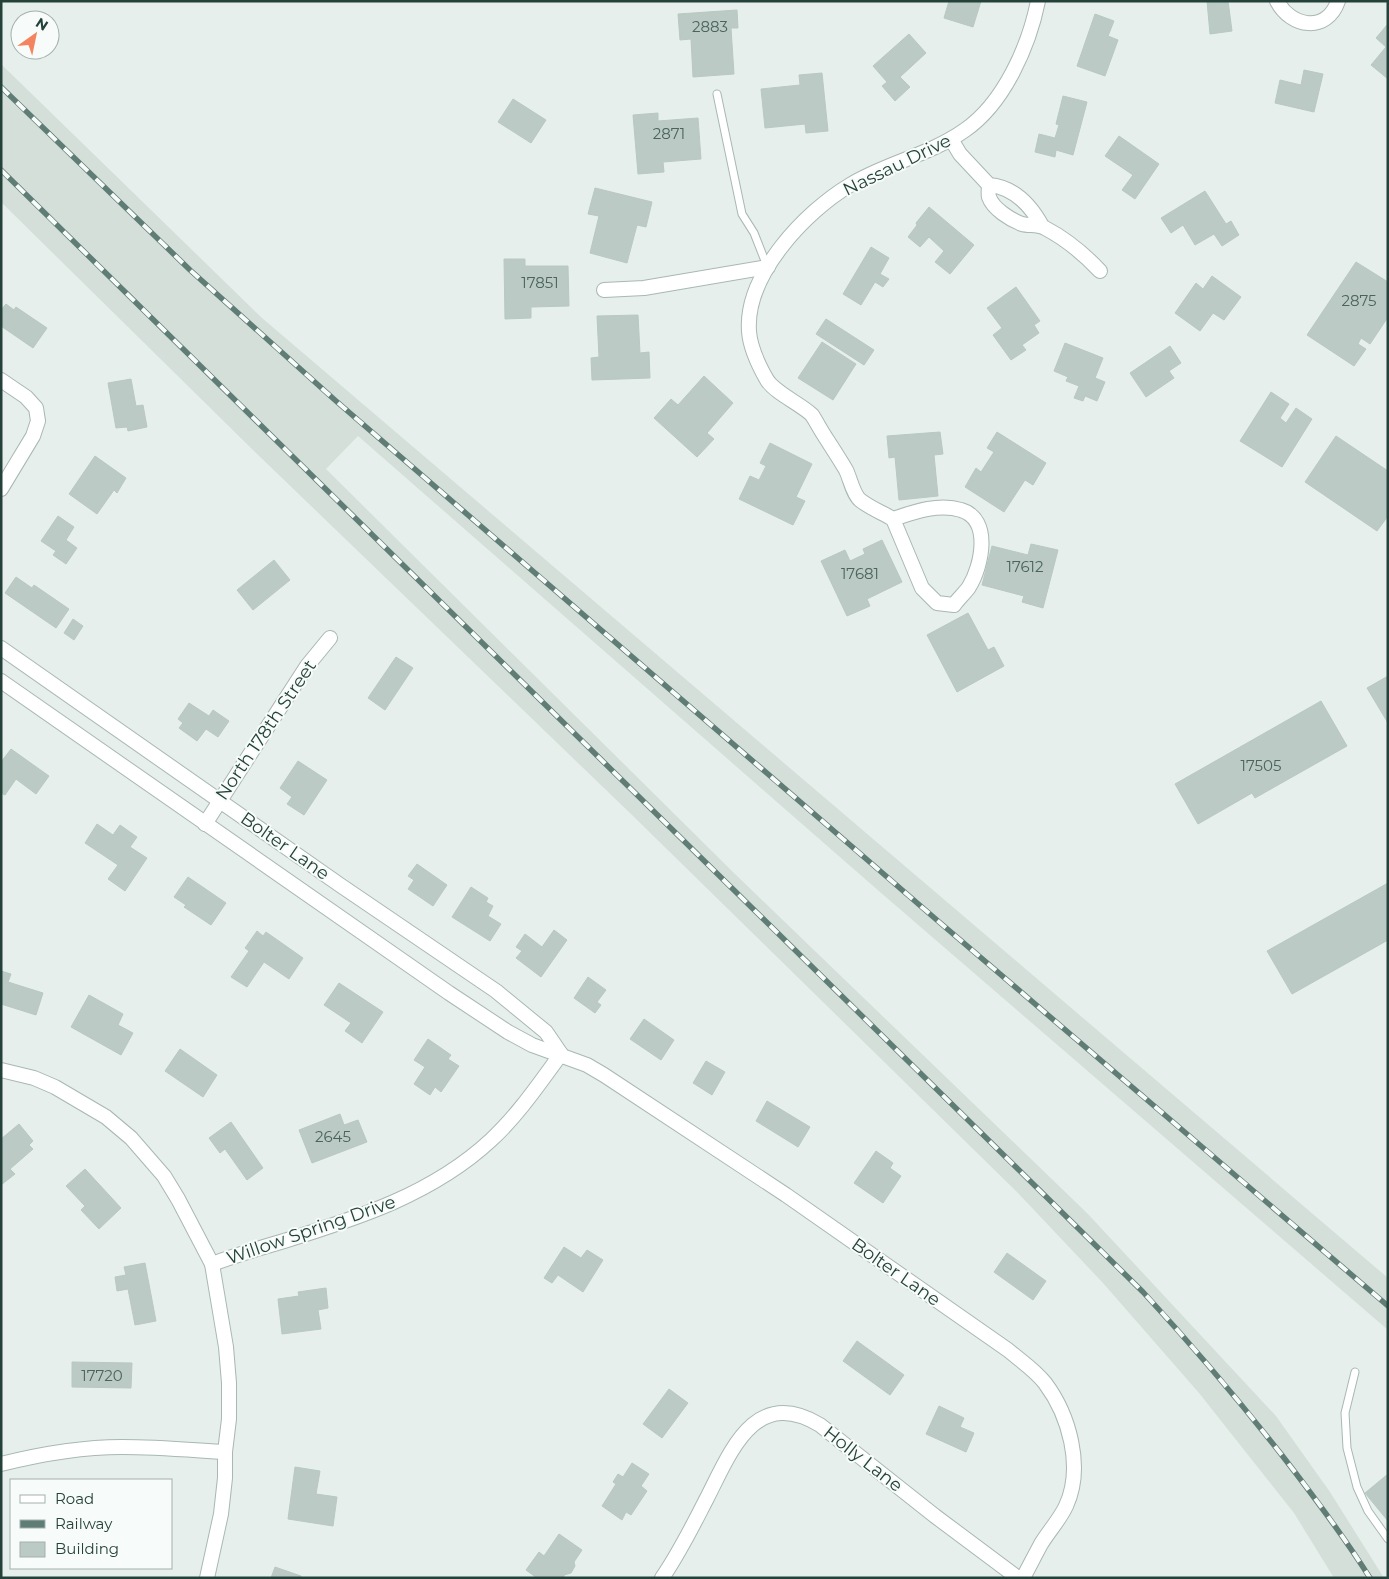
<svg xmlns="http://www.w3.org/2000/svg" width="1389" height="1579" font-family="Montserrat,sans-serif">
  <style>
    .built { fill: #d4dfda }
    .building { fill: #bbcac4; stroke: #b8c9c2 }
    .lines { fill: none; stroke-linecap: round; stroke-linejoin: round }
    .lane-casing { stroke: #a8b8b2; stroke-width: 9 }
    .street-casing { stroke: #a8b8b2; stroke-width: 16 }
    .lane { stroke: #fff; stroke-width: 7 }
    .street { stroke: #fff; stroke-width: 14 }
    .rail-casing { stroke: #5f7d75; stroke-width: 5.5 }
    .rail { stroke: #f7fbf9; stroke-width: 4; stroke-dasharray: 11; stroke-linecap: butt }
    .labels { text-anchor: middle; dominant-baseline: central; stroke-width: 4; stroke-linejoin: round; paint-order: stroke }
    .number-label { font-size: 15px; fill: #4a645c }
    .street-label { font-size: 18px; fill: #24423a; stroke: #f7fbf9 }
  </style>
  <rect width="100%" height="100%" fill="#e6efeb"/>
  <polygon class="built" points="1,64 262,318 1388,1278 1388,1330 880,892 358,436 326,469 734,873 1087,1213 1276,1416 1330,1492 1384,1578 1334,1578 1294,1513 1199,1393 1103,1283 1017,1192 631,814 255,452 1,202"/>
  <g class="building">
    <polygon points="949,1 981,1 973,27 944,18"/>
    <polygon points="1207,1 1228,1 1232,31 1210,34"/>
    <polygon points="737,10 738,28 731,28 734,74 693,77 691,39 680,40 678,14"/>
    <polygon points="1095,14 1114,21 1108,36 1118,40 1105,76 1077,66"/>
    <polygon points="1387,25 1388,25 1388,79 1371,65 1386,47 1376,38"/>
    <polygon points="909,34 926,53 900,77 910,87 895,101 882,86 887,82 873,66"/>
    <polygon points="1304,70 1323,74 1314,112 1275,103 1280,80 1301,85"/>
    <polygon points="822,73 828,131 806,133 805,124 765,128 761,89 800,85 799,75"/>
    <polygon points="1063,96 1087,102 1073,155 1056,150 1055,157 1035,152 1039,134 1055,138 1059,125 1056,124"/>
    <polygon points="513,99 546,120 531,143 498,122"/>
    <polygon points="658,113 658,121 698,118 701,159 663,162 664,172 638,174 633,115"/>
    <polygon points="1119,136 1159,164 1135,199 1122,190 1133,175 1105,156"/>
    <polygon points="595,188 652,202 646,227 637,225 627,263 590,253 599,216 588,214"/>
    <polygon points="1205,191 1226,224 1231,221 1239,235 1222,246 1214,234 1195,245 1183,225 1171,233 1161,218"/>
    <polygon points="929,207 974,245 950,274 935,262 944,251 929,237 920,247 908,237 917,225 916,223"/>
    <polygon points="871,247 889,258 880,274 889,279 883,287 875,282 861,305 843,294"/>
    <polygon points="504,259 525,259 525,266 568,266 569,306 531,307 531,318 505,319"/>
    <polygon points="1356,262 1388,282 1388,317 1370,344 1361,338 1358,344 1366,349 1354,366 1307,335"/>
    <polygon points="1212,276 1241,297 1224,320 1213,313 1200,331 1175,313 1196,283 1203,289"/>
    <polygon points="1016,287 1040,321 1034,325 1039,333 1022,345 1026,350 1011,360 993,335 1002,328 987,308"/>
    <polygon points="6,304 14,310 16,307 47,328 33,348 1,326 1,310"/>
    <polygon points="638,315 640,353 649,352 650,378 592,380 591,358 599,357 597,316"/>
    <polygon points="826,319 874,350 864,365 816,334"/>
    <polygon points="822,342 856,364 833,400 798,378"/>
    <polygon points="1065,343 1103,358 1095,378 1105,382 1097,401 1085,396 1083,401 1074,398 1079,386 1066,381 1068,377 1054,371"/>
    <polygon points="1170,346 1181,363 1169,371 1174,378 1146,397 1130,373"/>
    <polygon points="704,376 733,403 707,433 714,439 697,457 654,418 671,399 678,405"/>
    <polygon points="131,379 136,406 143,405 147,427 128,431 127,427 116,428 108,383"/>
    <polygon points="1271,392 1289,404 1280,418 1286,423 1296,408 1312,419 1282,467 1240,441"/>
    <polygon points="940,432 943,454 934,455 938,496 899,500 895,457 889,458 887,436"/>
    <polygon points="997,432 1046,463 1033,485 1025,480 1004,512 965,487 976,468 981,472 994,452 987,448"/>
    <polygon points="1336,436 1388,471 1388,516 1377,531 1305,482"/>
    <polygon points="770,443 812,464 796,497 805,501 793,525 739,499 750,476 759,480 766,466 760,463"/>
    <polygon points="95,456 126,478 117,493 114,490 97,514 69,494"/>
    <polygon points="58,516 74,527 66,540 77,548 66,564 53,555 56,551 41,541"/>
    <polygon points="882,540 902,582 867,599 870,606 847,616 821,561 845,550 850,561 865,554 863,549"/>
    <polygon points="1031,544 1058,550 1043,608 1022,602 1024,596 982,585 992,546 1028,555"/>
    <polygon points="274,560 290,580 253,610 237,590"/>
    <polygon points="16,577 32,588 34,585 69,609 56,628 5,593"/>
    <polygon points="968,613 988,650 994,647 1004,666 957,692 927,635"/>
    <polygon points="73,619 83,626 74,640 64,633"/>
    <polygon points="396,657 413,668 385,710 368,698"/>
    <polygon points="1388,676 1388,723 1367,688"/>
    <polygon points="1321,701 1347,746 1255,798 1252,793 1198,824 1175,784"/>
    <polygon points="189,703 209,716 213,710 229,721 218,737 206,729 197,741 179,728 183,723 178,719"/>
    <polygon points="11,749 49,776 36,794 16,779 5,795 1,793 1,762"/>
    <polygon points="298,761 327,780 304,815 287,804 292,797 280,788"/>
    <polygon points="97,824 113,835 120,825 137,837 130,847 147,858 125,891 108,879 118,865 85,843"/>
    <polygon points="417,864 447,885 433,906 408,889 414,880 408,876"/>
    <polygon points="188,877 226,903 211,925 184,907 186,905 174,897"/>
    <polygon points="1388,883 1388,940 1292,994 1267,951"/>
    <polygon points="471,887 488,898 486,902 493,906 488,916 501,924 490,941 452,917"/>
    <polygon points="554,930 567,940 541,977 516,958 522,951 516,947 525,934 542,947"/>
    <polygon points="257,931 263,936 266,932 303,958 289,979 264,962 247,987 231,977 249,951 245,948"/>
    <polygon points="1,971 11,974 8,982 43,993 36,1015 1,1004"/>
    <polygon points="588,977 606,990 597,1002 601,1005 595,1013 574,998"/>
    <polygon points="339,983 383,1012 362,1043 345,1031 351,1023 324,1005"/>
    <polygon points="89,995 123,1014 118,1025 133,1033 121,1055 71,1027"/>
    <polygon points="644,1019 674,1040 661,1060 630,1039"/>
    <polygon points="428,1039 451,1055 448,1059 459,1066 441,1092 435,1087 430,1095 414,1084 425,1067 414,1060"/>
    <polygon points="180,1049 217,1075 203,1097 165,1071"/>
    <polygon points="706,1061 725,1072 712,1095 693,1083"/>
    <polygon points="767,1101 810,1127 798,1147 756,1121"/>
    <polygon points="340,1114 344,1125 358,1120 367,1142 312,1163 299,1130"/>
    <polygon points="231,1122 263,1168 247,1180 225,1149 220,1153 209,1138"/>
    <polygon points="19,1124 33,1141 29,1145 33,1149 10,1169 15,1174 1,1185 1,1139"/>
    <polygon points="876,1151 893,1163 890,1168 901,1176 883,1203 854,1183"/>
    <polygon points="85,1169 121,1208 99,1229 81,1210 85,1206 66,1186"/>
    <polygon points="564,1247 581,1258 587,1250 603,1260 583,1292 558,1275 552,1283 544,1278"/>
    <polygon points="1007,1253 1046,1281 1033,1300 994,1272"/>
    <polygon points="145,1263 156,1321 135,1325 128,1289 117,1291 115,1277 126,1275 124,1267"/>
    <polygon points="326,1288 328,1308 318,1310 321,1329 282,1334 278,1299 299,1296 298,1292"/>
    <polygon points="857,1341 904,1375 890,1395 843,1361"/>
    <polygon points="72,1362 132,1363 131,1388 72,1387"/>
    <polygon points="669,1389 688,1403 662,1438 643,1424"/>
    <polygon points="939,1406 964,1418 960,1427 974,1433 966,1452 926,1434"/>
    <polygon points="632,1463 649,1474 641,1486 647,1491 631,1515 626,1512 622,1520 602,1506 616,1484 613,1482 618,1474 623,1477"/>
    <polygon points="295,1467 320,1471 316,1494 337,1497 333,1526 288,1519"/>
    <polygon points="1388,1474 1388,1521 1365,1493"/>
    <polygon points="559,1534 582,1550 574,1562 575,1566 571,1573 564,1575 564,1578 537,1578 526,1570 539,1552 544,1556"/>
    <polygon points="275,1567 301,1576 301,1578 271,1578"/>
  </g>
  <g class="lines">
    <g class="lane-casing">
      <g id="lane">
        <polyline points="717,94 742,214 754,233 767,266"/>
        <polyline points="1355,1372 1345,1413 1347,1448 1357,1487 1368,1511 1388,1539"/>
      </g>
    </g>
    <g class="street-casing">
      <g id="street">
        <path d="M1277,1C1291,28 1327,33 1338,1"/>
        <path d="M951,139L960,154L989,185C1014,187 1031,206 1042,226"/>
        <path d="M989,185C989,189 988,194 989,197C993,209 1011,220 1022,224C1029,226 1038,224 1045,228C1066,239 1084,254 1100,271"/>
        <polyline points="604,290 644,288 768,267"/>
        <polyline points="1,380 26,397 36,408 38,421 33,436 1,489"/>
        <path d="M893,519L922,588L937,603L954,605C958,599 965,593 969,587C982,566 992,519 961,510C939,503 914,512 893,519C883,513 870,508 860,500C853,494 850,478 846,470C839,458 831,446 824,435C820,429 816,421 812,415C801,404 775,393 767,380C759,366 750,348 749,331C745,275 805,212 850,185C886,163 930,155 965,130C1004,103 1029,46 1038,1"/>
        <polyline points="1,648 340,885 496,991 546,1032 561,1054"/>
        <path d="M1,681L449,993L508,1032L532,1045L587,1065L604,1075L786,1195L1008,1350C1021,1361 1035,1370 1045,1383C1069,1415 1084,1467 1066,1506C1060,1519 1049,1531 1041,1544C1035,1555 1029,1567 1023,1578"/>
        <polyline points="205,824 307,666 330,638"/>
        <polyline points="1,1070 34,1078 55,1087 106,1117 131,1138 164,1176 178,1199 212,1264 226,1347 229,1383 229,1419 225,1452 225,1478 221,1514 207,1578"/>
        <path d="M212,1264C236,1255 260,1248 284,1241C358,1218 433,1194 491,1140C518,1115 539,1084 561,1054"/>
        <path d="M1,1464C41,1454 81,1447 122,1447C156,1447 191,1450 225,1452"/>
        <path d="M662,1578C680,1552 693,1525 707,1498C731,1451 755,1386 820,1425L935,1516L1018,1578"/>
      </g>
    </g>
    <use href="#lane" class="lane"/>
    <use href="#street" class="street"/>
    <g class="rail-casing">
      <g id="rail">
        <polyline points="1,87 190,270 336,401 938,921 1388,1306"/>
        <path d="M1,170L1143,1292C1191,1344 1237,1398 1281,1454C1312,1494 1343,1535 1370,1578"/>
      </g>
    </g>
    <use href="#rail" class="rail"/>
  </g>
  <g class="labels">
    <g class="number-label">
      <text x="710" y="26">2883</text>
      <text x="669" y="133">2871</text>
      <text x="540" y="282">17851</text>
      <text x="1359" y="300">2875</text>
      <text x="1025" y="566">17612</text>
      <text x="860" y="573">17681</text>
      <text x="1261" y="765">17505</text>
      <text x="333" y="1136">2645</text>
      <text x="102" y="1375">17720</text>
    </g>
    <g class="street-label">
      <text transform="translate(897 165) rotate(-26)">Nassau Drive</text>
      <text transform="translate(266 730) rotate(-56)">North 178th Street</text>
      <text transform="translate(285 846) rotate(35)">Bolter Lane</text>
      <text transform="translate(311 1230) rotate(-19)">Willow Spring Drive</text>
      <text transform="translate(896 1272) rotate(35)">Bolter Lane</text>
      <text transform="translate(863 1459) rotate(38)">Holly Lane</text>
    </g>
  </g>
  <rect width="1389" height="1579" fill="none" stroke="#24423a" stroke-width="5"/>
  <rect x="10" y="1479" width="162" height="90" fill="#f7fbf9" stroke="#a3b1ad"/>
  <rect x="20" y="1495" width="25" height="8" fill="#ffffff" stroke="#a3b1ad"/>
  <text x="55" y="1504" font-size="15" fill="#24423a">Road</text>
  <rect x="20" y="1520" width="25" height="8" fill="#5f7d75" stroke="#a3b1ad"/>
  <text x="55" y="1529" font-size="15" fill="#24423a">Railway</text>
  <rect x="20" y="1542" width="25" height="15" fill="#bbcac4" stroke="#a3b1ad"/>
  <text x="55" y="1554" font-size="15" fill="#24423a">Building</text>
  <g transform="translate(35 35) rotate(33)"><circle r="24" fill="#f7fbf9" stroke="#a3b1ad"/>
  <path d="M0-4L9 19L0 12L-9 19Z" fill="#f4845f"/>
  <text y="-8" font-size="14" font-weight="bold" text-anchor="middle" fill="#24423a">N</text>
  </g>
</svg>
